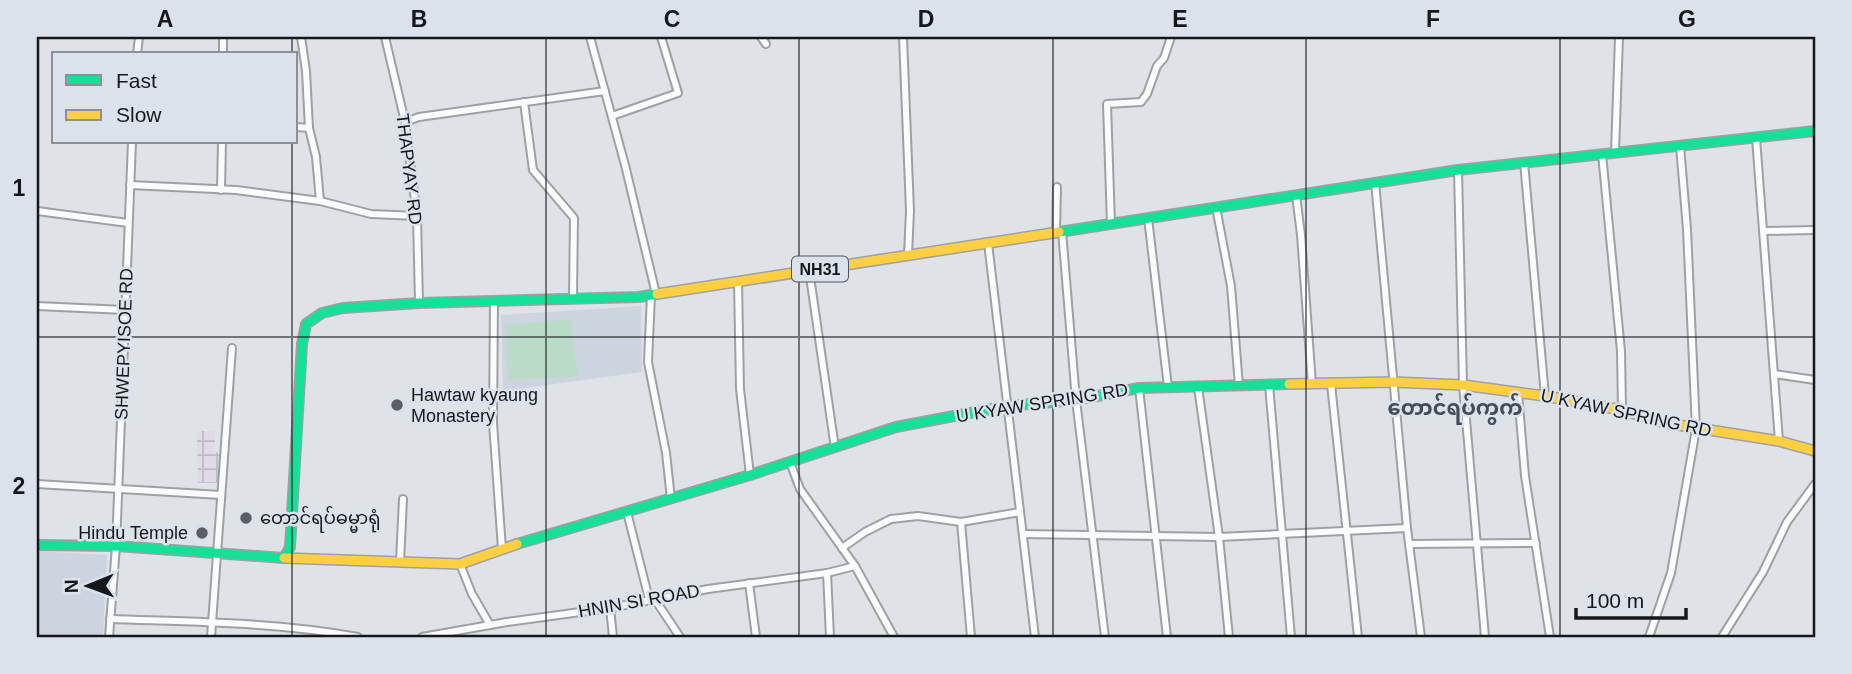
<svg xmlns="http://www.w3.org/2000/svg" width="1852" height="674" font-family="Helvetica,'Noto Sans Myanmar',sans-serif">
  <style>
    .built { fill: #ccd5df }
    .industrial { fill: url(#industrial-grid) }
    .pitch { fill: #bbdbc9 }
    .lines { fill: none; stroke-linecap: round; stroke-linejoin: round }
    .street-casing { stroke: #9ea0a4; stroke-width: 10 }
    .fast-casing { stroke: #9ea0a4; stroke-width: 12 }
    .slow-casing { stroke: #9ea0a4; stroke-width: 12 }
    .street { stroke: #fafbfc; stroke-width: 6 }
    .fast { stroke: #16e098; stroke-width: 9 }
    .slow { stroke: #ffcf43; stroke-width: 9 }
    .grid { fill: none; stroke: #15171b; stroke-width: 2; stroke-opacity: 0.55 }
    .poi-dot { fill: #5c5e63; stroke: #dbe2ec; stroke-width: 2.5 }
    .labels { text-anchor: middle; dominant-baseline: central; stroke-width: 5; stroke-linejoin: round; paint-order: stroke }
    .shield { fill: #dbe2ec; stroke: #50545a; stroke-width: 2 }
    .shield-label { font-size: 16px; font-weight: bold; fill: #15171b }
    .street-label { font-size: 18px; fill: #15171b; stroke: #dbe2ec }
    .poi-label { font-size: 18px; fill: #15171b; stroke: #dbe2ec; text-anchor: start }
    .quarter-label { font-size: 21px; font-weight: bold; fill: #444b53; stroke: #dbe2ec }
    .neatline { fill: none; stroke: #15171b; stroke-width: 2.5 }
    .grid-label { font-size: 23px; text-anchor: middle; font-weight: bold; fill: #15171b }
  </style>
  <defs>
    <pattern id="industrial-grid" width="8" height="8" patternUnits="userSpaceOnUse" patternTransform="scale(1.75)"><rect width="8" height="8" fill="#dedae7"/><path d="M0 4h8M4 0v8" fill="none" stroke="#bebac6"/></pattern>
  </defs>
  <rect width="100%" height="100%" fill="#dfe3e8"/>
  <g class="built">
    <polygon points="641,306 642,372 503,391 501,315"/>
    <polygon points="37,551 107,555 103,637 37,637"/>
  </g>
  <polygon class="industrial" points="197,431 215,431 215,452 222,454 220,483 198,483"/>
  <polygon class="pitch" points="571,319 578,377 508,379 505,325"/>
  <g class="lines">
    <g class="street-casing">
      <g id="street">
        <polyline points="301,37 306,71 309,128 316,157 320,201"/>
        <polyline points="385,37 405,122 417,216 419,303"/>
        <polyline points="590,37 625,165 656,294"/>
        <polyline points="761,37 766,44"/>
        <polyline points="903,37 910,211 908,255"/>
        <polyline points="137,54 139,37"/>
        <polyline points="223,54 223,37"/>
        <polyline points="524,102 533,170 574,218 573,298"/>
        <polyline points="612,116 678,93 661,37"/>
        <polyline points="405,122 419,117 605,91"/>
        <polyline points="296,127 309,128"/>
        <polyline points="1756,138 1779,441"/>
        <polyline points="1615,152 1619,37"/>
        <polyline points="1602,154 1621,351 1622,410"/>
        <polyline points="1524,162 1545,396"/>
        <polyline points="1458,170 1463,385 1485,637"/>
        <polyline points="1375,182 1407,528 1421,637"/>
        <polyline points="130,185 236,190 320,201 371,214 417,216"/>
        <polyline points="221,190 222,142"/>
        <polyline points="1296,195 1301,235 1312,384"/>
        <polyline points="1216,207 1231,286 1239,386"/>
        <polyline points="37,211 128,223"/>
        <polyline points="1148,218 1168,387"/>
        <polyline points="1111,224 1107,104 1141,102 1147,94 1157,66 1164,58 1171,37"/>
        <polyline points="1062,231 1076,400 1105,637"/>
        <polyline points="1763,231 1815,230"/>
        <polyline points="1056,232 1057,187"/>
        <polyline points="988,243 1035,637"/>
        <polyline points="809,270 835,448"/>
        <polyline points="738,281 740,389 750,475"/>
        <polyline points="651,295 648,362 666,453 671,499"/>
        <polyline points="494,300 493,423 502,549"/>
        <polyline points="37,306 125,310"/>
        <polyline points="1774,374 1815,380"/>
        <polyline points="1331,384 1358,637"/>
        <polyline points="1269,385 1291,637"/>
        <polyline points="1198,387 1219,537 1229,637"/>
        <polyline points="1139,388 1167,637"/>
        <polyline points="1518,393 1525,476 1550,637"/>
        <polyline points="790,462 800,489 855,566 894,637"/>
        <polyline points="37,484 221,495"/>
        <polyline points="627,512 649,599"/>
        <polyline points="961,522 971,637"/>
        <polyline points="1023,534 1219,537 1407,528"/>
        <polyline points="1409,544 1536,543"/>
        <polyline points="842,548 865,532 891,519 918,516 961,522 1020,512"/>
        <polyline points="400,562 403,499"/>
        <polyline points="460,564 472,594 490,625"/>
        <polyline points="827,573 830,637"/>
        <polyline points="749,583 756,637"/>
        <polyline points="654,598 680,637"/>
        <polyline points="610,608 613,637"/>
        <path d="M110,619C193,622 276,622 358,637"/>
        <polyline points="109,637 116,546 132,142"/>
        <polyline points="211,637 232,348"/>
        <polyline points="422,637 507,622 610,608 708,589 827,573 855,566"/>
        <polyline points="1649,637 1671,573 1696,429 1687,229 1680,146"/>
        <polyline points="1722,637 1763,572 1787,522 1815,484"/>
      </g>
    </g>
    <g class="fast-casing">
      <g id="fast">
        <polyline points="1059,232 1458,170 1815,131"/>
        <polyline points="517,544 750,475 896,427 1007,406 1076,400 1139,388 1289,384"/>
        <polyline points="37,545 116,546 284,558 290,547 302,344 306,324 322,313 343,308 419,303 639,297 657,294"/>
      </g>
    </g>
    <g class="slow-casing">
      <g id="slow">
        <polyline points="657,294 1059,232"/>
        <polyline points="1289,384 1393,382 1463,385 1545,396 1622,410 1665,423 1779,441 1815,451"/>
        <polyline points="284,558 460,564 517,544"/>
      </g>
    </g>
    <use href="#street" class="street"/>
    <use href="#fast" class="fast"/>
    <use href="#slow" class="slow"/>
  </g>
  <path class="grid" d="M292,37V54M546,37V637M799,37V637M1053,37V637M1306,37V637M1560,37V637M292,142V637M37,337H1815"/>
  <g class="poi-dot">
    <circle cx="397" cy="405" r="7"/>
    <circle cx="246" cy="518" r="7"/>
    <circle cx="202" cy="533" r="7"/>
  </g>
  <g class="labels">
    <rect class="shield" x="792" y="256.5" width="56" height="25" rx="5"/>
    <g class="shield-label">
      <text x="820" y="269">NH31</text>
    </g>
    <g class="street-label">
      <text transform="translate(409 169) rotate(83)">THAPYAY RD</text>
      <text transform="translate(124 344) rotate(-88)">SHWEPYISOE RD</text>
      <text transform="translate(1042 403) rotate(-9)">U KYAW SPRING RD</text>
      <text transform="translate(1626 413) rotate(12)">U KYAW SPRING RD</text>
      <text transform="translate(639 601) rotate(-10)">HNIN SI ROAD</text>
    </g>
    <g class="poi-label">
      <text x="411" y="395">Hawtaw kyaung<tspan x="411" dy="21">Monastery</tspan></text>
      <text x="260" y="518">တောင်ရပ်ဓမ္မာရုံ</text>
      <text x="188" y="533" text-anchor="end">Hindu Temple</text>
    </g>
    <g class="quarter-label">
      <text x="1455" y="407">တောင်ရပ်ကွက်</text>
    </g>
  </g>
  <rect width="1852" height="674" fill="none" stroke="#dbe2ec" stroke-width="77"/>
  <rect x="52" y="52" width="245" height="91" fill="#dbe2ec" stroke="#8c9198" stroke-width="2"/>
  <rect x="66" y="75" width="35" height="10" fill="#16e098" stroke="#8c9198" stroke-width="2"/>
  <text x="116" y="88" font-size="21" fill="#15171b">Fast</text>
  <rect x="66" y="110" width="35" height="10" fill="#ffcf43" stroke="#8c9198" stroke-width="2"/>
  <text x="116" y="122" font-size="21" fill="#15171b">Slow</text>
  <g transform="translate(88 586) rotate(269)" stroke="#dbe2ec" stroke-width="5" paint-order="stroke">
  <path d="M0-5L12 26L0 18L-12 26Z" fill="#15171b"/>
  <text y="-10" font-size="19" font-weight="bold" text-anchor="middle" fill="#15171b">N</text>
  </g>
  <path d="M1576 608v10h110v-10" fill="none" stroke="#15171b" stroke-width="3.5"/>
  <text x="1586" y="608" font-size="21" fill="#15171b" stroke="#dbe2ec" stroke-width="5" paint-order="stroke">100 m</text>
  <rect x="38" y="38" width="1776" height="598" class="neatline"/>
  <g class="grid-label">
    <text x="165" y="27">A</text>
    <text x="419" y="27">B</text>
    <text x="672" y="27">C</text>
    <text x="926" y="27">D</text>
    <text x="1180" y="27">E</text>
    <text x="1433" y="27">F</text>
    <text x="1687" y="27">G</text>
    <text x="19" y="196">1</text>
    <text x="19" y="494">2</text>
  </g>
</svg>
